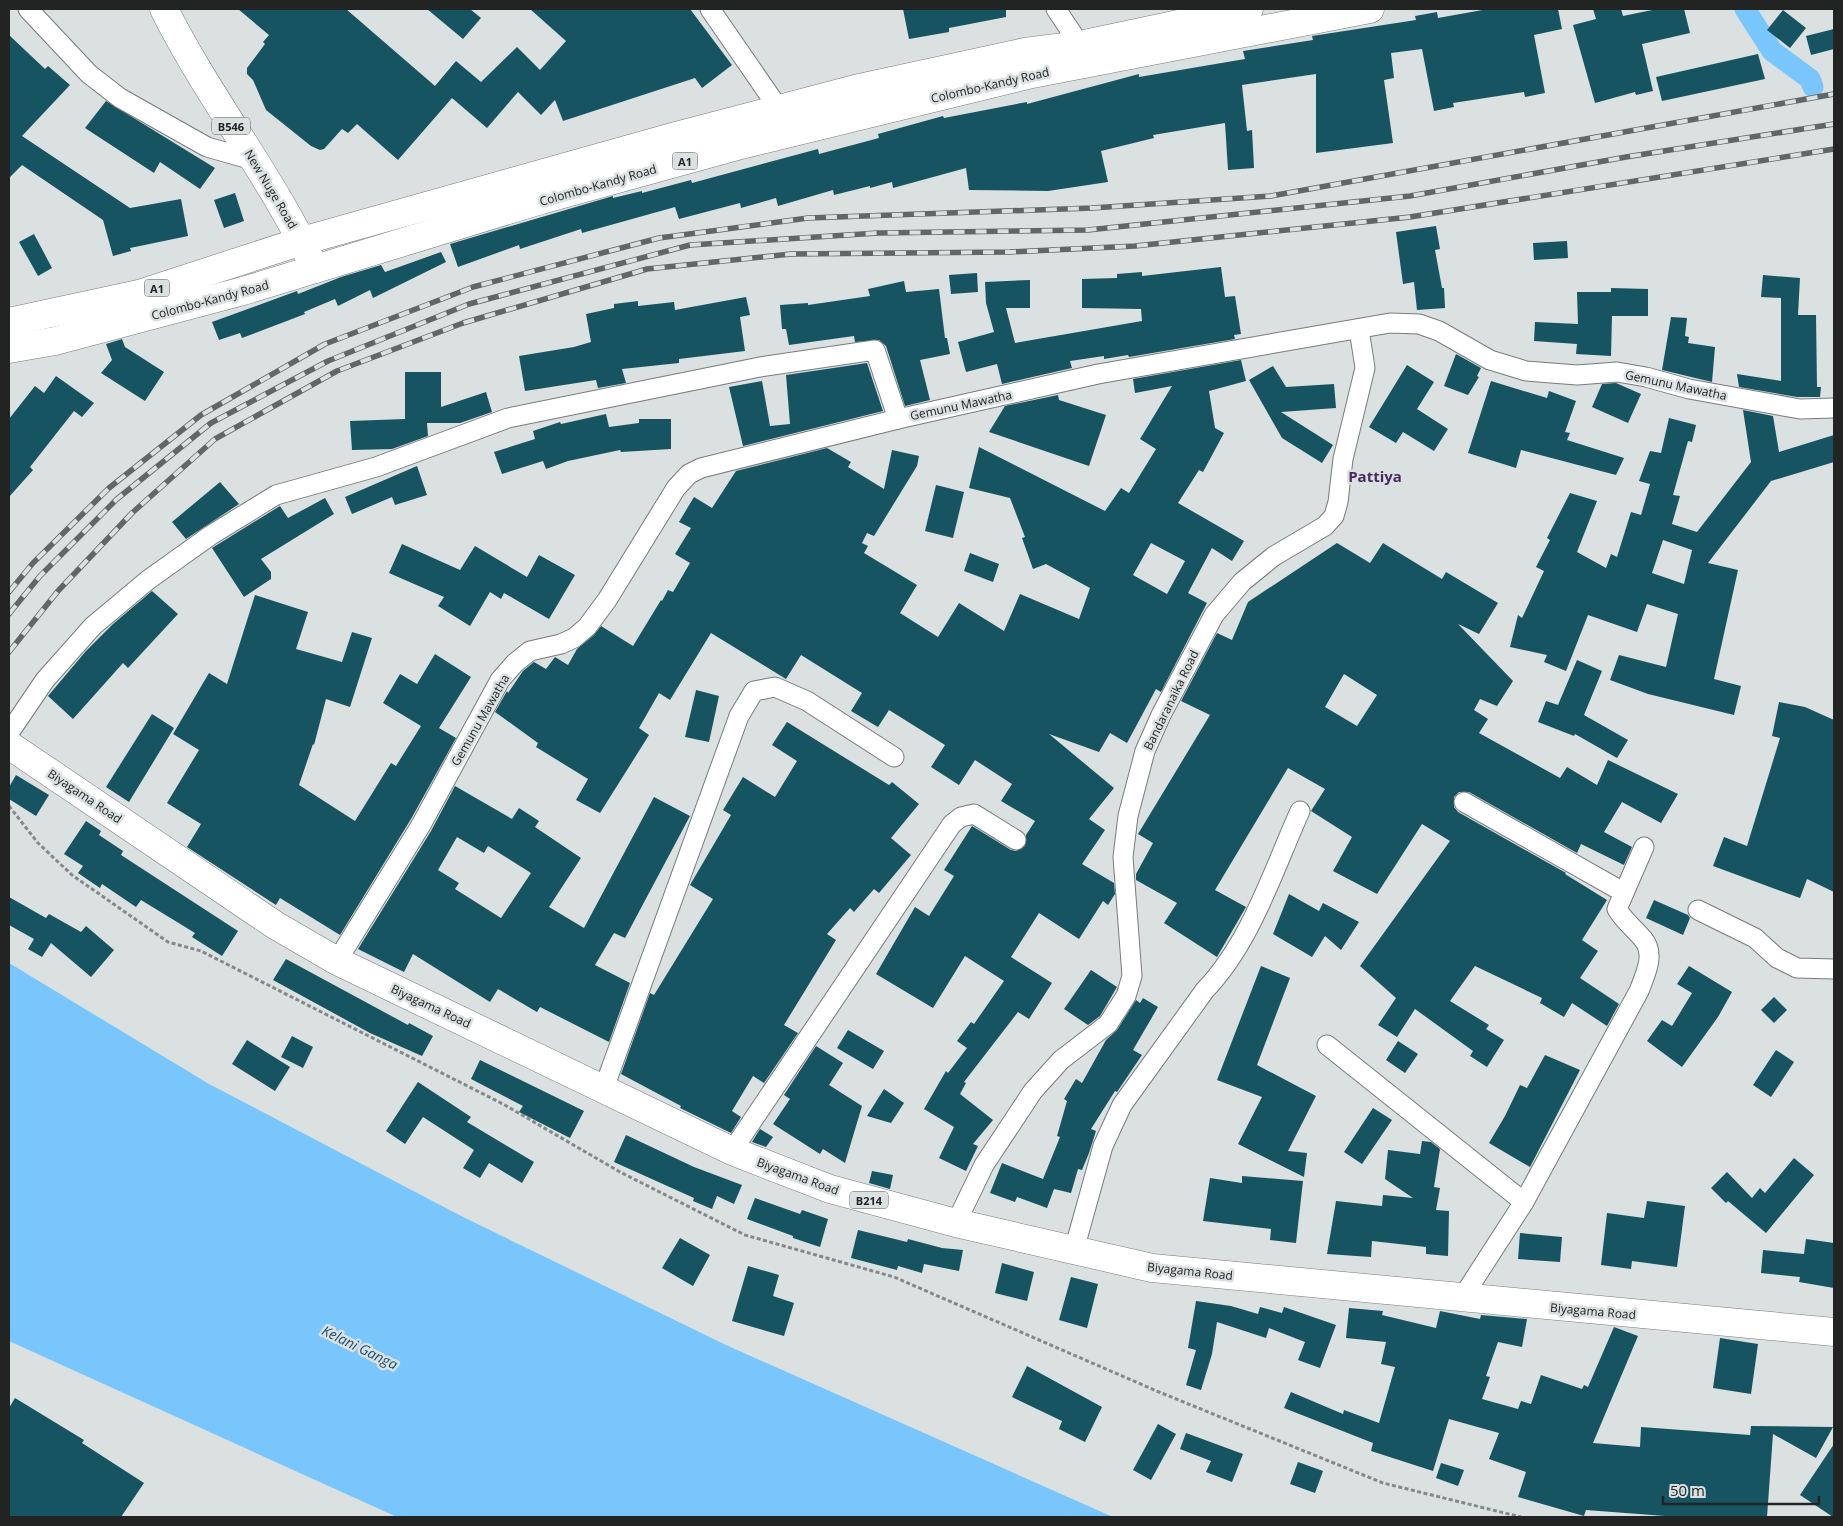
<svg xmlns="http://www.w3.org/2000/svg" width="1843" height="1526" font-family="'Open Sans',sans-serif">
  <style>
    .water { fill: #78c6fb }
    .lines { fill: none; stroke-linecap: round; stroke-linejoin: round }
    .canal { stroke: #78c6fb; stroke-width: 21 }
    .building { fill: #165462; fill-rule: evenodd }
    .street-casing { stroke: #777b7b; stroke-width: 21 }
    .primary-casing { stroke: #777b7b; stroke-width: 29 }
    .highway-casing { stroke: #777b7b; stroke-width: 29 }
    .path { stroke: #848888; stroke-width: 3; stroke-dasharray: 4 2.5; stroke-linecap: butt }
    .street { stroke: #fff; stroke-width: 19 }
    .primary { stroke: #fff; stroke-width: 28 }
    .highway { stroke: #fff; stroke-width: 28 }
    .rail-casing { stroke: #636666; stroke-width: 5.5 }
    .rail { stroke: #dbe0e0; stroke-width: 4; stroke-dasharray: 11; stroke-linecap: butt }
    .labels { text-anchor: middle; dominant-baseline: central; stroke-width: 5; stroke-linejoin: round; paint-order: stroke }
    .shield { fill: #dbe0e0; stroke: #5a5c5c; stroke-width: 1 }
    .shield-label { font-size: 11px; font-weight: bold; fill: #222424 }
    .street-label { font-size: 12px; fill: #222424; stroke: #dbe0e0 }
    .water-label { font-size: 14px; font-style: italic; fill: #155073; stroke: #dbe0e0 }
    .quarter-label { font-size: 15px; font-weight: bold; fill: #492962; stroke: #dbe0e0 }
  </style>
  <rect width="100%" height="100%" fill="#dbe0e0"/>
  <polygon class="water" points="9,963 209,1084 463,1217 726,1345 1113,1517 397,1517 9,1341"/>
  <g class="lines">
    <polyline class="canal" points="1745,9 1772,51 1810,79 1813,87"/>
  </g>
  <g class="building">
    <polygon points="238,9 346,9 435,86 456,61 481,82 517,47 540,70 566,41 530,9 690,9 732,65 702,88 695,78 563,121 555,100 541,115 518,92 487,128 452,98 398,160 357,124 348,133 342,129 324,149 320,150 311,146 266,110 253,80 247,74 247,68 265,44 263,42 269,35"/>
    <polygon points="427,9 470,9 481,18 463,39"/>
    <polygon points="903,9 1006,9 1006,17 949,28 949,32 909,39"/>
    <polygon points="1488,9 1558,9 1562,29 1534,35 1545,93 1525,97 1524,92 1453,103 1454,107 1434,111 1422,49 1391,53 1394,78 1384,80 1393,143 1316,153 1316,74 1242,85 1247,131 1252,130 1254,168 1228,170 1225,123 1153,135 1154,138 1101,151 1108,182 1048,191 969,190 966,168 893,188 892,182 870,188 870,186 834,195 833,190 778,206 776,198 741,208 740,203 679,219 675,207 582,233 581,229 520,249 519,245 458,267 450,244 613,196 613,198 642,191 642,193 691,180 692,183 818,149 819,154 879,138 878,134 943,116 944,118 1027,102 1027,104 1139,74 1139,77 1245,59 1243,51 1313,40 1312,36 1416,20 1415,16 1437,12 1438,18"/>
    <polygon points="1593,9 1621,9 1623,16 1657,9 1684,9 1690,33 1642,44 1653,91 1636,95 1635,92 1595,103 1573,25 1596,19"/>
    <polygon points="1783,10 1806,28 1790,48 1767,30"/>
    <polygon points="1834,29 1834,49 1811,55 1806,36"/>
    <polygon points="9,35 45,69 48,66 70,85 22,136 130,208 181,199 188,236 130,248 131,251 113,256 103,220 22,165 9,178"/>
    <polygon points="1758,54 1765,79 1662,101 1656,77"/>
    <polygon points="106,101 215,168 200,189 160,162 154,173 85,128"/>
    <polygon points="235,193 244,221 224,228 214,200"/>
    <polygon points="1436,226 1440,249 1435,250 1442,288 1444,288 1445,308 1417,310 1414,282 1403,284 1396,232"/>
    <polygon points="34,234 52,268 38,276 19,242"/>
    <polygon points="1567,241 1568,258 1534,260 1533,243"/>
    <polygon points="441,252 446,262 373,298 370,290 338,306 335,299 304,312 305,314 242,338 240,333 219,340 212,322 297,291 298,294 341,277 381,265 385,272"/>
    <polygon points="1221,267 1225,297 1235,296 1241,334 1234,335 1235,339 1129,357 1128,355 1104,359 1104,356 1070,361 1072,368 1002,384 997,364 966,372 958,342 994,332 986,303 985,282 1030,280 1030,308 1006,308 1015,343 1142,321 1141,309 1082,308 1082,279 1117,278 1117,274 1142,272 1142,276"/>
    <polygon points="977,273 978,292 951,294 949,275"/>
    <polygon points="1763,275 1800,278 1798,315 1816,315 1817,387 1821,387 1820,397 1797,397 1739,387 1737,374 1781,381 1781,298 1761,297"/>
    <polygon points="904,281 906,292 939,289 945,338 947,338 950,354 920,360 930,400 905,406 886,346 879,340 855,342 854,336 789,345 786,329 782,329 780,305 808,303 808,305 870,296 868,289"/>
    <polygon points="1611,288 1648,289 1648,316 1612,316 1611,356 1576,354 1577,344 1534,341 1535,322 1578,324 1577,292 1611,292"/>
    <polygon points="746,297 750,315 740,317 745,351 679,359 679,363 622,369 626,383 598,388 596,380 525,391 519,356 574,347 591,342 586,314 614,308 614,304 638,301 638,306 674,302 675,310"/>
    <polygon points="1671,317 1687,318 1685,336 1689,337 1688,343 1715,347 1712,382 1662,370"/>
    <polygon points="122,339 125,347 164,372 145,401 101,373 112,360 106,344"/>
    <polygon points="1456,354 1481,368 1477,376 1479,377 1468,395 1444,386"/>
    <path d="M1241,360L1246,381L1209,391L1215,428L1224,433L1203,472L1199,470L1178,503L1244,541L1232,561L1212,548L1188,593L1207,603L1161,692L1156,689L1127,743L1110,733L1099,752L1049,734L1114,788L1089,819L1105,830L1082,864L1114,883L1115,894L1108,905L1103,901L1079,939L1039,913L1011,957L1052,983L1029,1019L1018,1012L964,1082L966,1083L960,1094L993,1120L973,1144L978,1146L966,1171L939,1158L954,1127L924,1109L946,1071L948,1073L967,1048L957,1041L971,1022L974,1024L1004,981L965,956L933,1008L876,974L915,907L929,916L954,876L944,870L972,826L1011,850L1016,851L1025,846L1026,835L1035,821L1001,801L1012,784L975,760L959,785L931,767L945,745L889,710L878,727L851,711L862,693L801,655L786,679L711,633L670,700L659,693L639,728L649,735L600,813L576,800L588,779L536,747L538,743L495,712L507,691L508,693L523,671L534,662L546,669L555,657L568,665L577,649L594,635L601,626L633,646L661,600L662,601L668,590L673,592L690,563L675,554L691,528L679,522L694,497L712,508L736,471L827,448L851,462L848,467L884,489L892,450L919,456L917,466L874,536L867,533L862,543L868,546L864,553L917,585L900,613L938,637L959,603L1004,631L1020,594L1079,619L1090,588L1046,564L1033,569L1022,538L1025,537L1010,498L969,488L979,447L1105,511L1121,488L1129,493L1156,449L1140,439L1172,386L1135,393L1133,379ZM1151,543L1185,561L1167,594L1133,575Z"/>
    <polygon points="867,363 883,411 743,446 729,387 762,381 770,426 790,424 786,375"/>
    <polygon points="1407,365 1434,382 1417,409 1448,429 1434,451 1403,432 1396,443 1369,427"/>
    <polygon points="1273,366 1286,387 1334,384 1336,408 1281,412 1333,445 1322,463 1282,438 1249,380"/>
    <polygon points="405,372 441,372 441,407 486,392 492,412 460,423 427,423 428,436 392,449 352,450 350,421 405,419"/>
    <polygon points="56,376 94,403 82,417 74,411 30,467 33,470 9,497 9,419 35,386 44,393"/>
    <polygon points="1491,381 1547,398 1549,391 1576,401 1565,432 1570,433 1567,440 1624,458 1616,475 1521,450 1516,468 1468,453"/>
    <polygon points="1616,383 1641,394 1628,423 1592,407 1602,384"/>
    <polygon points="1058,395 1059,400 1106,415 1089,466 989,432 1005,406"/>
    <path d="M1743,410L1773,416L1779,452L1834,435V462L1771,481L1708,563L1738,570L1714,679L1741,686L1734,715L1648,694L1610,680L1619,655L1666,667L1678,614L1647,604L1637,632L1588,615L1566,671L1544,662L1547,655L1510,647L1518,615L1522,618L1544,571L1536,567L1550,540L1547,538L1570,493L1597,501L1577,552L1606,568L1611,554L1617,557L1631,512L1641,515L1650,484L1639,481L1650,451L1661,453L1669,418L1696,425L1692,442L1688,441L1673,495L1680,496L1672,524L1697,532L1751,462ZM1663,540L1692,550L1684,584L1652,573Z"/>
    <polygon points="606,414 609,427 639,423 639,419 671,419 671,449 621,452 620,450 568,461 546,469 543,461 502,474 494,452 535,439 533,431 560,422 561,424"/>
    <polygon points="417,466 427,495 395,505 392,497 352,514 345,497"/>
    <polygon points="220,482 239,504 186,539 172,522"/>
    <polygon points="936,485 964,492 953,538 925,531"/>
    <polygon points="325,498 334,514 261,559 271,572 271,579 244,597 212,548 280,506 288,518"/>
    <path d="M1337,543L1370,563L1383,543L1442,579L1446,572L1498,603L1479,634L1458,624L1513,681L1497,706L1480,699L1474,710L1488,719L1479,733L1560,778L1567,767L1597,785L1608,760L1678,794L1661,823L1622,802L1604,832L1632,847L1624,865L1581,844L1577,853L1469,792H1459L1454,797V807L1458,812L1566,873L1565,874L1607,900L1582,940L1598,951L1580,978L1619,1004L1607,1026L1572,1003L1564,1017L1540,1003L1542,998L1475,966L1450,1001L1489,1025L1486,1029L1504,1040L1487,1067L1470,1056L1473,1051L1415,1009L1397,1037L1378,1025L1396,998L1360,966L1450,841L1422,824L1377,894L1333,871L1352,837L1311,811L1325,789L1288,768L1215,890L1246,907L1217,957L1164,923L1177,903L1136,880V874L1153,843L1138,834L1210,715L1181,701L1217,633L1232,640L1248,602ZM1344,674L1377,695L1357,726L1325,707Z"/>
    <polygon points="402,544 460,570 475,546 527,577 539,555 575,575 549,619 504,593 501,599 490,592 470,626 438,606 444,597 389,573"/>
    <polygon points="970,553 999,564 993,582 964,571"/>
    <polygon points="152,591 178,614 128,668 123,663 73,719 48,696 86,651 113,624"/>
    <polygon points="255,595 308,612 296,649 342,662 352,632 372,638 350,707 326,699 314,745 313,744 299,785 355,821 391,763 396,766 421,726 383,703 400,674 417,684 435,654 471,677 439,728 456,738 411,819 340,935 280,898 276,905 187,847 201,824 167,803 199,750 173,734 209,673 227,684"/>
    <polygon points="1577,660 1602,671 1584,715 1628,740 1617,758 1575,734 1574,736 1538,722 1546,701 1558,705"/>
    <polygon points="696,690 719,696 709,742 685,737"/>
    <polygon points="1779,702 1805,707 1834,720 1834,892 1807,879 1800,898 1713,866 1724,837 1747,846 1780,738 1772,736"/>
    <polygon points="152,714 174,728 129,802 106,787"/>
    <polygon points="787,722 889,785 892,782 919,804 891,838 911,855 879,893 874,889 854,912 850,908 827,934 836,940 784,1025 798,1033 764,1083 753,1076 732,1111 741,1117 731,1133 680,1108 681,1106 621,1074 650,993 654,995 713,899 690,885 731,815 723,810 743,777 775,797 797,761 772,745"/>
    <polygon points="16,775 49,795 36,816 9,799 9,787"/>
    <path d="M455,786L512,819L519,808L539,821L535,827L581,858L549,907L584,928L654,797L690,816L625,938L614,933L595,965L630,983L609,1042L540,1007L537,1012L498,989L490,1002L413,954L404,972L358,949L431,831ZM457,837L484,853L488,846L531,873L501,918L455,889L459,883L438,870Z"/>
    <polygon points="86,821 101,831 99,835 123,851 121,855 238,931 222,956 192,937 195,933 141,900 136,907 102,884 100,888 78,873 83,866 64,854"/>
    <polygon points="1289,894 1319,911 1323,903 1359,922 1341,950 1325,936 1312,957 1273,934"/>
    <polygon points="9,897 46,918 49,914 81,932 86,926 114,950 91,977 51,943 42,957 28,949 34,939 9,925"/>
    <polygon points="1654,900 1688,915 1690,918 1683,935 1646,918"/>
    <polygon points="286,959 408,1025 409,1023 433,1036 422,1056 370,1033 273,980"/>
    <polygon points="1261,966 1290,978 1257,1065 1316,1096 1288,1151 1307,1153 1304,1177 1238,1144 1262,1097 1217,1080"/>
    <polygon points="1689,966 1732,992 1718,1017 1682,1067 1647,1041 1662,1020 1672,1026 1692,993 1677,984"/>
    <polygon points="1091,970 1117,987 1100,1016 1088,1025 1064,1009"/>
    <polygon points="1774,997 1787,1010 1774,1023 1761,1010"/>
    <polygon points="1143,998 1158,1007 1133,1050 1142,1055 1117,1092 1115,1091 1091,1129 1096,1131 1089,1153 1082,1170 1078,1169 1071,1193 1054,1189 1047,1208 1017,1197 1015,1202 990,1193 1002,1163 1043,1179 1060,1137 1057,1136 1067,1101 1064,1099 1076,1079 1082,1083 1106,1040 1117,1030 1136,1000 1140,1003"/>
    <polygon points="848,1030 884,1051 873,1069 837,1048"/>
    <polygon points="292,1036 313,1047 303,1068 281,1057"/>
    <polygon points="247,1040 290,1067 275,1091 232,1064"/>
    <polygon points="1398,1041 1418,1054 1405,1073 1386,1060"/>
    <polygon points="816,1046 843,1063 829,1085 862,1106 845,1163 823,1149 820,1154 773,1124 790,1099 784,1095"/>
    <polygon points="1776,1050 1794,1062 1771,1097 1753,1085"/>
    <polygon points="1545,1055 1580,1070 1530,1167 1489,1143 1505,1116 1520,1085 1527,1088"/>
    <polygon points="480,1060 584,1111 570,1138 519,1112 523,1106 471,1079"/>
    <polygon points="418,1082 471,1117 467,1122 534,1162 522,1183 489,1163 480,1178 463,1168 474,1150 423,1117 405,1144 386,1131"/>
    <polygon points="884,1089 904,1103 891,1123 867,1116"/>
    <polygon points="1373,1108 1392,1120 1362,1164 1344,1152"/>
    <polygon points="760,1129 773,1137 766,1147 752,1142"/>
    <polygon points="626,1135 694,1167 742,1185 734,1204 717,1196 712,1209 693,1201 694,1198 614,1162"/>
    <polygon points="1422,1141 1431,1142 1440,1149 1434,1187 1440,1188 1436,1210 1449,1211 1448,1256 1426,1254 1426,1247 1372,1241 1371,1257 1327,1254 1336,1201 1382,1206 1383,1195 1413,1198 1385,1179 1388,1150 1420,1154"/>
    <polygon points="1794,1158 1814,1175 1766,1233 1728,1201 1726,1203 1711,1188 1727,1172 1752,1198 1760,1188 1765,1193"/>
    <polygon points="872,1171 893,1175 890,1189 869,1183"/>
    <polygon points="1242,1176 1303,1181 1296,1243 1270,1240 1271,1229 1203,1221 1210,1178 1242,1183"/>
    <polygon points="755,1198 800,1214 802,1210 828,1219 820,1247 793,1238 793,1236 747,1219"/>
    <polygon points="1647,1201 1685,1206 1677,1267 1632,1261 1631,1269 1601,1265 1607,1213 1644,1218"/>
    <polygon points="858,1230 907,1242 908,1239 942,1248 963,1250 959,1271 924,1264 922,1273 898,1266 897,1270 851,1258"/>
    <polygon points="1520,1233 1562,1237 1560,1262 1518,1259"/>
    <polygon points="680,1238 710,1255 693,1286 662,1268"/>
    <polygon points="1806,1239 1834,1243 1834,1288 1799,1282 1800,1277 1761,1273 1763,1250 1804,1254"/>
    <polygon points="1002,1263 1034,1272 1027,1301 995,1293"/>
    <polygon points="748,1266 779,1275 773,1296 794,1303 784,1336 732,1321"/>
    <polygon points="1071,1277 1098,1284 1087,1328 1059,1320"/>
    <polygon points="1196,1301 1231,1306 1258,1314 1260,1307 1282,1313 1284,1307 1336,1325 1320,1368 1298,1360 1305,1342 1269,1328 1266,1338 1217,1322 1212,1354 1201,1390 1186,1385 1196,1350 1188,1348"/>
    <polygon points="1349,1308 1383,1311 1382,1315 1436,1328 1440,1311 1480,1319 1481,1315 1527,1319 1522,1347 1498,1342 1486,1376 1490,1377 1482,1399 1518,1409 1521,1401 1531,1404 1541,1375 1582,1389 1584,1385 1588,1387 1614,1327 1638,1336 1593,1443 1640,1447 1641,1427 1750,1435 1751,1426 1833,1427 1816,1458 1773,1434 1767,1517 1678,1517 1586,1510 1584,1516 1518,1497 1526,1472 1489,1459 1499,1433 1449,1419 1433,1471 1371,1451 1373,1443 1284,1408 1291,1392 1343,1414 1344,1410 1379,1423 1395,1367 1381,1364 1386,1342 1346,1338"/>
    <polygon points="1720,1338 1758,1344 1751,1394 1713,1388"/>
    <polygon points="1027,1366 1102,1407 1085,1442 1059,1429 1062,1421 1012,1397"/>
    <polygon points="15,1398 84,1440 82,1443 144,1483 121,1517 9,1517 9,1408"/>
    <polygon points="1158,1424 1176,1434 1151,1480 1133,1470"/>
    <polygon points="1186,1433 1243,1454 1232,1482 1206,1472 1211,1461 1180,1449"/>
    <polygon points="1834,1444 1834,1517 1833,1517 1800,1495"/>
    <polygon points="1298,1462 1323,1471 1315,1493 1290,1484"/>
    <polygon points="1441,1463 1464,1470 1458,1486 1436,1478"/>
  </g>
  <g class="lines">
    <g class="street-casing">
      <g id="street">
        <polyline points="28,9 89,74 120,98 207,147 253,160"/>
        <polyline points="710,9 779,109"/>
        <polyline points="1056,9 1080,45"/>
        <polyline points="9,733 45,680 93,626 148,580 211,535 276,495 376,467 508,418 760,367 875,350 898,419"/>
        <polyline points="1464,802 1623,892"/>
        <polyline points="1698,910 1755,938 1777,958 1797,968 1834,969"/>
        <polyline points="337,961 421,825 500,680 515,663 530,651 561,644 574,638 587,627 607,600 676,488 689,474 701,468 898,419 1098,374 1390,323 1419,324 1439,331 1490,360 1526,371 1577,375 1617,372 1646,377 1689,389 1800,409 1834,408"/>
        <polyline points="1327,1045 1524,1202"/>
        <polyline points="604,1088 739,716 754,691 775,687 807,701 894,757"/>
        <polyline points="732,1151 952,824 961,817 974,814 1016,840"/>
        <polyline points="956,1223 984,1165 1033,1091 1061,1060 1108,1024 1126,996 1132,976 1123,857 1128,816 1145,751 1161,715 1214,615 1242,582 1274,556 1325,526 1334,516 1338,502 1343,459 1365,368 1359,329"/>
        <path d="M1074,1250L1103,1146L1122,1105L1205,990C1251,942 1273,871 1300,811"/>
        <path d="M1462,1298L1524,1202L1639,991C1645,975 1656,954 1643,939C1634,928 1624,921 1617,909L1644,847"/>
      </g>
    </g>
    <g class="primary-casing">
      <g id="primary">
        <path d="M164,9C209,99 273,178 315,269"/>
        <polyline points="9,745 275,925 337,961 732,1151 830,1189 956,1223 1152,1268 1834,1332"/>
      </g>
    </g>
    <g class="highway-casing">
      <g id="highway">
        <polyline points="9,322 139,294 302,241 676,136 855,89 1025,52 1080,45 1249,9"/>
        <polyline points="9,349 55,341 243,291 541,200 737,146 1032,74 1370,9"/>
      </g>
    </g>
    <polyline class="path" points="9,806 38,843 72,875 168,942 201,951 503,1104 620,1172 745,1235 894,1277 1159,1392 1383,1483 1521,1517"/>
    <use href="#street" class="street"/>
    <use href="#primary" class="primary"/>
    <use href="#highway" class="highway"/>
    <g class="rail-casing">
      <g id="rail">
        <polyline points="9,592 33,563 109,488 201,415 325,344 473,287 659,238 808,218 1092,208 1271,196 1834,94"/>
        <polyline points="9,614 40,576 117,499 211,423 328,361 469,304 690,245 878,233 1088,230 1410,196 1626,157 1834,124"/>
        <polyline points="9,652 58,591 132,513 215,439 337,371 463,323 647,269 791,254 1010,252 1135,246 1410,217 1834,149"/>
      </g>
    </g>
    <use href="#rail" class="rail"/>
  </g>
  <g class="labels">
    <g class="shield">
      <rect x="212" y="117.5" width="38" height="17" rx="4"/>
      <rect x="672.5" y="152.5" width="25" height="17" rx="4"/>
      <rect x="144.5" y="279.5" width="25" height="17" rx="4"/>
      <rect x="850" y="1191.5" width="38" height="17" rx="4"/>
    </g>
    <g class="shield-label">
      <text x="231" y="126">B546</text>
      <text x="685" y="161">A1</text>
      <text x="157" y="288">A1</text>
      <text x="869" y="1200">B214</text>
    </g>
    <g class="street-label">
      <text transform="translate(990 85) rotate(-13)">Colombo-Kandy Road</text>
      <text transform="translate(598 185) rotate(-16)">Colombo-Kandy Road</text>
      <text transform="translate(271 189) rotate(59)">New Nuge Road</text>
      <text transform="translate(210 300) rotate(-15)">Colombo-Kandy Road</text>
      <text transform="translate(1676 385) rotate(12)">Gemunu Mawatha</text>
      <text transform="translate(961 405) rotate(-12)">Gemunu Mawatha</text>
      <text transform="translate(1171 700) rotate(-64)">Bandaranaika Road</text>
      <text transform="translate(480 720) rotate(-60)">Gemunu Mawatha</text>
      <text transform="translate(85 796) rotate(34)">Biyagama Road</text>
      <text transform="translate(431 1006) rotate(25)">Biyagama Road</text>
      <text transform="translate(798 1176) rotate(20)">Biyagama Road</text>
      <text transform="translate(1190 1271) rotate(6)">Biyagama Road</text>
      <text transform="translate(1593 1311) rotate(5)">Biyagama Road</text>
    </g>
    <g class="water-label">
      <text transform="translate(360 1347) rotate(26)">Kelani Ganga</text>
    </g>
    <g class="quarter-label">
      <text x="1375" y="476">Pattiya</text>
    </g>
  </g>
  <rect width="1843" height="1526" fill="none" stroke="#222424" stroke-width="20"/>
  <path d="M1663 1496v8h156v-8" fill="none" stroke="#222424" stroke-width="2.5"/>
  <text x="1670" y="1496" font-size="15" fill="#222424" stroke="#dbe0e0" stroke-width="4" paint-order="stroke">50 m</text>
</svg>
